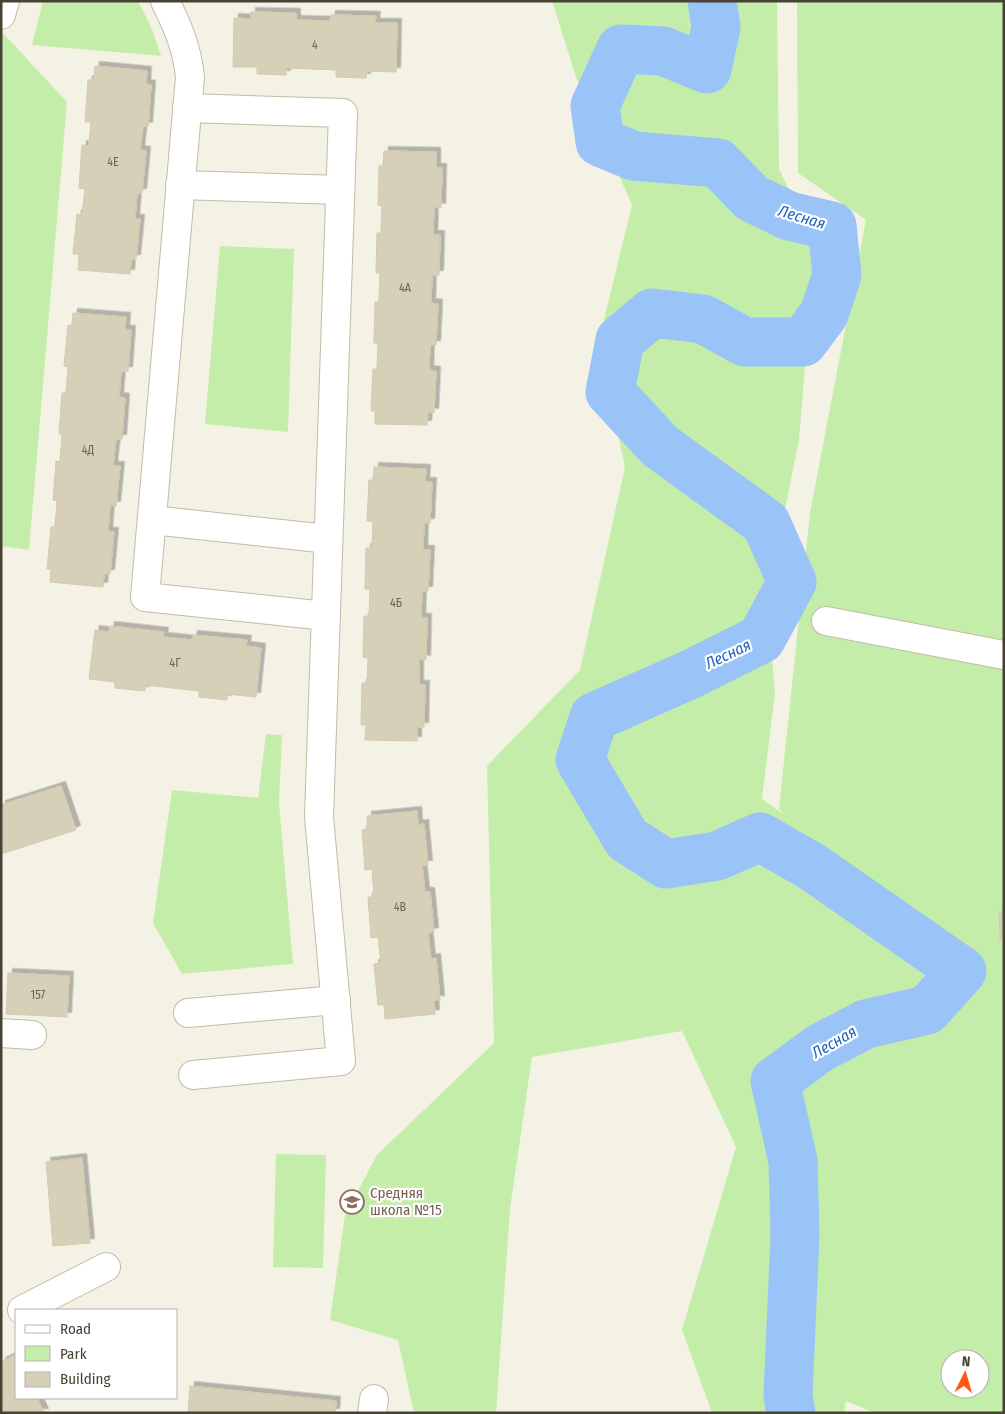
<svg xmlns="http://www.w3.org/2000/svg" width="1005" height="1414" font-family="'Fira Sans Condensed',sans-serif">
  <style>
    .green { fill: #c4eda9; fill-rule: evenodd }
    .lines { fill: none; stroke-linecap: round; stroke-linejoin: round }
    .river { stroke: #9ac3f8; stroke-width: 49 }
    .building { fill: #d7d0b9; stroke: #d3c9ab; filter: url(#shadow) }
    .minor-casing { stroke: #c1bca6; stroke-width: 30 }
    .minor { stroke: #fff; stroke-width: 28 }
    .labels { text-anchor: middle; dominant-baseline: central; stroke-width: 4.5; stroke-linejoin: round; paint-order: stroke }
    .number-label { font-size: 12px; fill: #6b6655 }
    .education-label { font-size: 15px; fill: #785e54; stroke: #fff; text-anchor: start }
    .water-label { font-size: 16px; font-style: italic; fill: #2164be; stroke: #fff }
  </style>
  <defs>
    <filter id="shadow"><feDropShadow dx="4.5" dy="-4.5" stdDeviation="0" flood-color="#0004"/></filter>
  </defs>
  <rect width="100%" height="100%" fill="#f4f2e5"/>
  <g class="green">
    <path d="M43,1H138C148,19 155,36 161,56L32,45Z"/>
    <path d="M552,1H777L779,169L815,244L799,440L767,599L775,693L762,799L785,815L779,809L810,513L866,220L798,173L797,1H1004V1413H875L846,1401L844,1413H712L682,1330L736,1147L682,1031L532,1057L510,1209L496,1413H414L398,1340L330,1320L345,1215L377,1155L494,1043L487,766L580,670L625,467L598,344L632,205L577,80ZM944,954L962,971L905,1019L943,955ZM950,1359H980V1389H950Z"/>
    <polygon points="1,31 67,102 29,550 1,546"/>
    <polygon points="220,246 294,249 288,432 205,424"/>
    <polygon points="266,734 282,735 279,803 293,964 182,974 153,923 172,790 258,798"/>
    <polygon points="276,1154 326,1155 323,1268 273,1267"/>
  </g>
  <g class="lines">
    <polyline class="river" points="712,1 716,27 707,69 663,51 621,49 595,106 600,142 634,156 718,163 752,198 789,216 832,226 837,275 824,314 803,342 745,342 703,319 652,313 620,340 610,392 660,446 766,523 792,582 761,639 689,675 594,717 580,760 627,839 666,864 717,856 760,837 811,866 962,971 927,1010 866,1024 820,1048 775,1081 793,1161 795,1235 788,1396 791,1413"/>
  </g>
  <g class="building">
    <polygon points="251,12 296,13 296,20 330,21 331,15 376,16 375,23 397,23 396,72 367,71 366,78 336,77 336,70 286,68 286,75 257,74 257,67 233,67 234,18 251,19"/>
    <polygon points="95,66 147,71 146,84 151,85 148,127 143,126 140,150 146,151 142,193 137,193 135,219 140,219 136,259 131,259 130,274 78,270 79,254 73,254 77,214 82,215 85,189 79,188 82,145 89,146 91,122 85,122 88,80 94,80"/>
    <polygon points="384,151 436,152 436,168 442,168 441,208 434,207 433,235 440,235 439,275 432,275 431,303 438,304 436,345 430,345 429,370 436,371 434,413 428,412 427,425 375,424 375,411 371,411 373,369 377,369 378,343 374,343 375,302 379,302 380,273 376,273 377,233 381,233 382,206 378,205 379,166 383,166"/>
    <polygon points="73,313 126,317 125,330 131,330 128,371 121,371 119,397 125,398 122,439 116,439 113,466 120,466 116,506 110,505 108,532 114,532 110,574 104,574 103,587 50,582 51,569 47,569 51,527 55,527 57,501 53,500 56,461 60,462 62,434 59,434 62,393 66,393 68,367 64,366 68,325 72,326"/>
    <polygon points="374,467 426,469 425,482 432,482 430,523 424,523 423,550 430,550 428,591 422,591 421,618 427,618 426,660 419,659 419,685 425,685 424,727 417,727 417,741 365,740 366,725 361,725 362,683 367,683 368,658 363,657 364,616 369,616 370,589 365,589 366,548 372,548 373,522 367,521 369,480 374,480"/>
    <polygon points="110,626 164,632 163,637 192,640 193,635 247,640 246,646 261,648 256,697 227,694 227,700 199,697 199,691 145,685 145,691 115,688 115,682 89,679 95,630 109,632"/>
    <polygon points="61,786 76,830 1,854 1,805"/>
    <polygon points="417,811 418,825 424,824 428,865 422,865 425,892 430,892 434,932 428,933 431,959 436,958 440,1000 434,1000 435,1014 385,1019 384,1005 378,1005 374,964 381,963 378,937 371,938 368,897 374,897 372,869 365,870 362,830 368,829 367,816"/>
    <polygon points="999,912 1004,912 1004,940 1000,940"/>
    <polygon points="8,973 69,976 67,1017 6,1014"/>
    <polygon points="82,1158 90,1243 53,1246 46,1162"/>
    <polygon points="16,1355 16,1398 37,1398 44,1413 1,1413 1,1362"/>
    <polygon points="190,1386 336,1401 335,1413 188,1413"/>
  </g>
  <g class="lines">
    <g class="minor-casing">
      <g id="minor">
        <path d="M165,1C178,27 187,48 190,77L145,597L326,616"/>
        <polyline points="1,15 5,1"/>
        <polyline points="187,108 343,113 319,817 341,1061 193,1075"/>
        <polyline points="180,185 340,190"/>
        <polyline points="152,520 328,539"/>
        <polyline points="826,621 1004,655"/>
        <polyline points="188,1013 336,1000"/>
        <polyline points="1,1033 32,1035"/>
        <polyline points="22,1310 106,1267"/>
        <polyline points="372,1413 374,1399"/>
      </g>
    </g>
    <use href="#minor" class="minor"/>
  </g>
  <defs>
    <g id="school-ring" transform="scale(1.25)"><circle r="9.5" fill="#fff" stroke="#8d6e63" stroke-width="1.5"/><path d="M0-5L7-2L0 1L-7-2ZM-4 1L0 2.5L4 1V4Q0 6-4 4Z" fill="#8d6e63"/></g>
  </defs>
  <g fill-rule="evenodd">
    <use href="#school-ring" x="352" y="1202"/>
  </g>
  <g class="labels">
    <g class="number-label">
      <text x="315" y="45">4</text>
      <text x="113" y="162">4Е</text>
      <text x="405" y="288">4А</text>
      <text x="88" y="450">4Д</text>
      <text x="396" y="603">4Б</text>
      <text x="175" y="663">4Г</text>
      <text x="400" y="907">4В</text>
      <text x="38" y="995">157</text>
    </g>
    <g class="education-label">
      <text x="370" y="1193">Средняя<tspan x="370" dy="17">школа №15</tspan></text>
    </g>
    <g class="water-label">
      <text transform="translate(802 217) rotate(17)">Лесная</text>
      <text transform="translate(728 654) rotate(-25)">Лесная</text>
      <text transform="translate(834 1042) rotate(-30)">Лесная</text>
    </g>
  </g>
  <rect width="1005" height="1414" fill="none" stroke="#474234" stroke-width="5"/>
  <rect x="15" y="1309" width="162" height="90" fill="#ffffff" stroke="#b5b3ae"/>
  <rect x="25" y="1325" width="25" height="8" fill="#ffffff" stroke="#b5b3ae"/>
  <text x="60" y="1334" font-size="15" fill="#474234">Road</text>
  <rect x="25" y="1346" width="25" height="15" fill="#c4eda9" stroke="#b5b3ae"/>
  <text x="60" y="1359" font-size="15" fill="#474234">Park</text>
  <rect x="25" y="1372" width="25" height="15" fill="#d7d0b9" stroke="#b5b3ae"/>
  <text x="60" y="1384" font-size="15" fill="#474234">Building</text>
  <g transform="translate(965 1374) rotate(5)"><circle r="24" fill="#ffffff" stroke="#b5b3ae"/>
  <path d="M0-4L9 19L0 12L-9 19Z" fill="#ff5911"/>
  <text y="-8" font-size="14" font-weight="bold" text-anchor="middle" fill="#474234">N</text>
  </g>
</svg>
